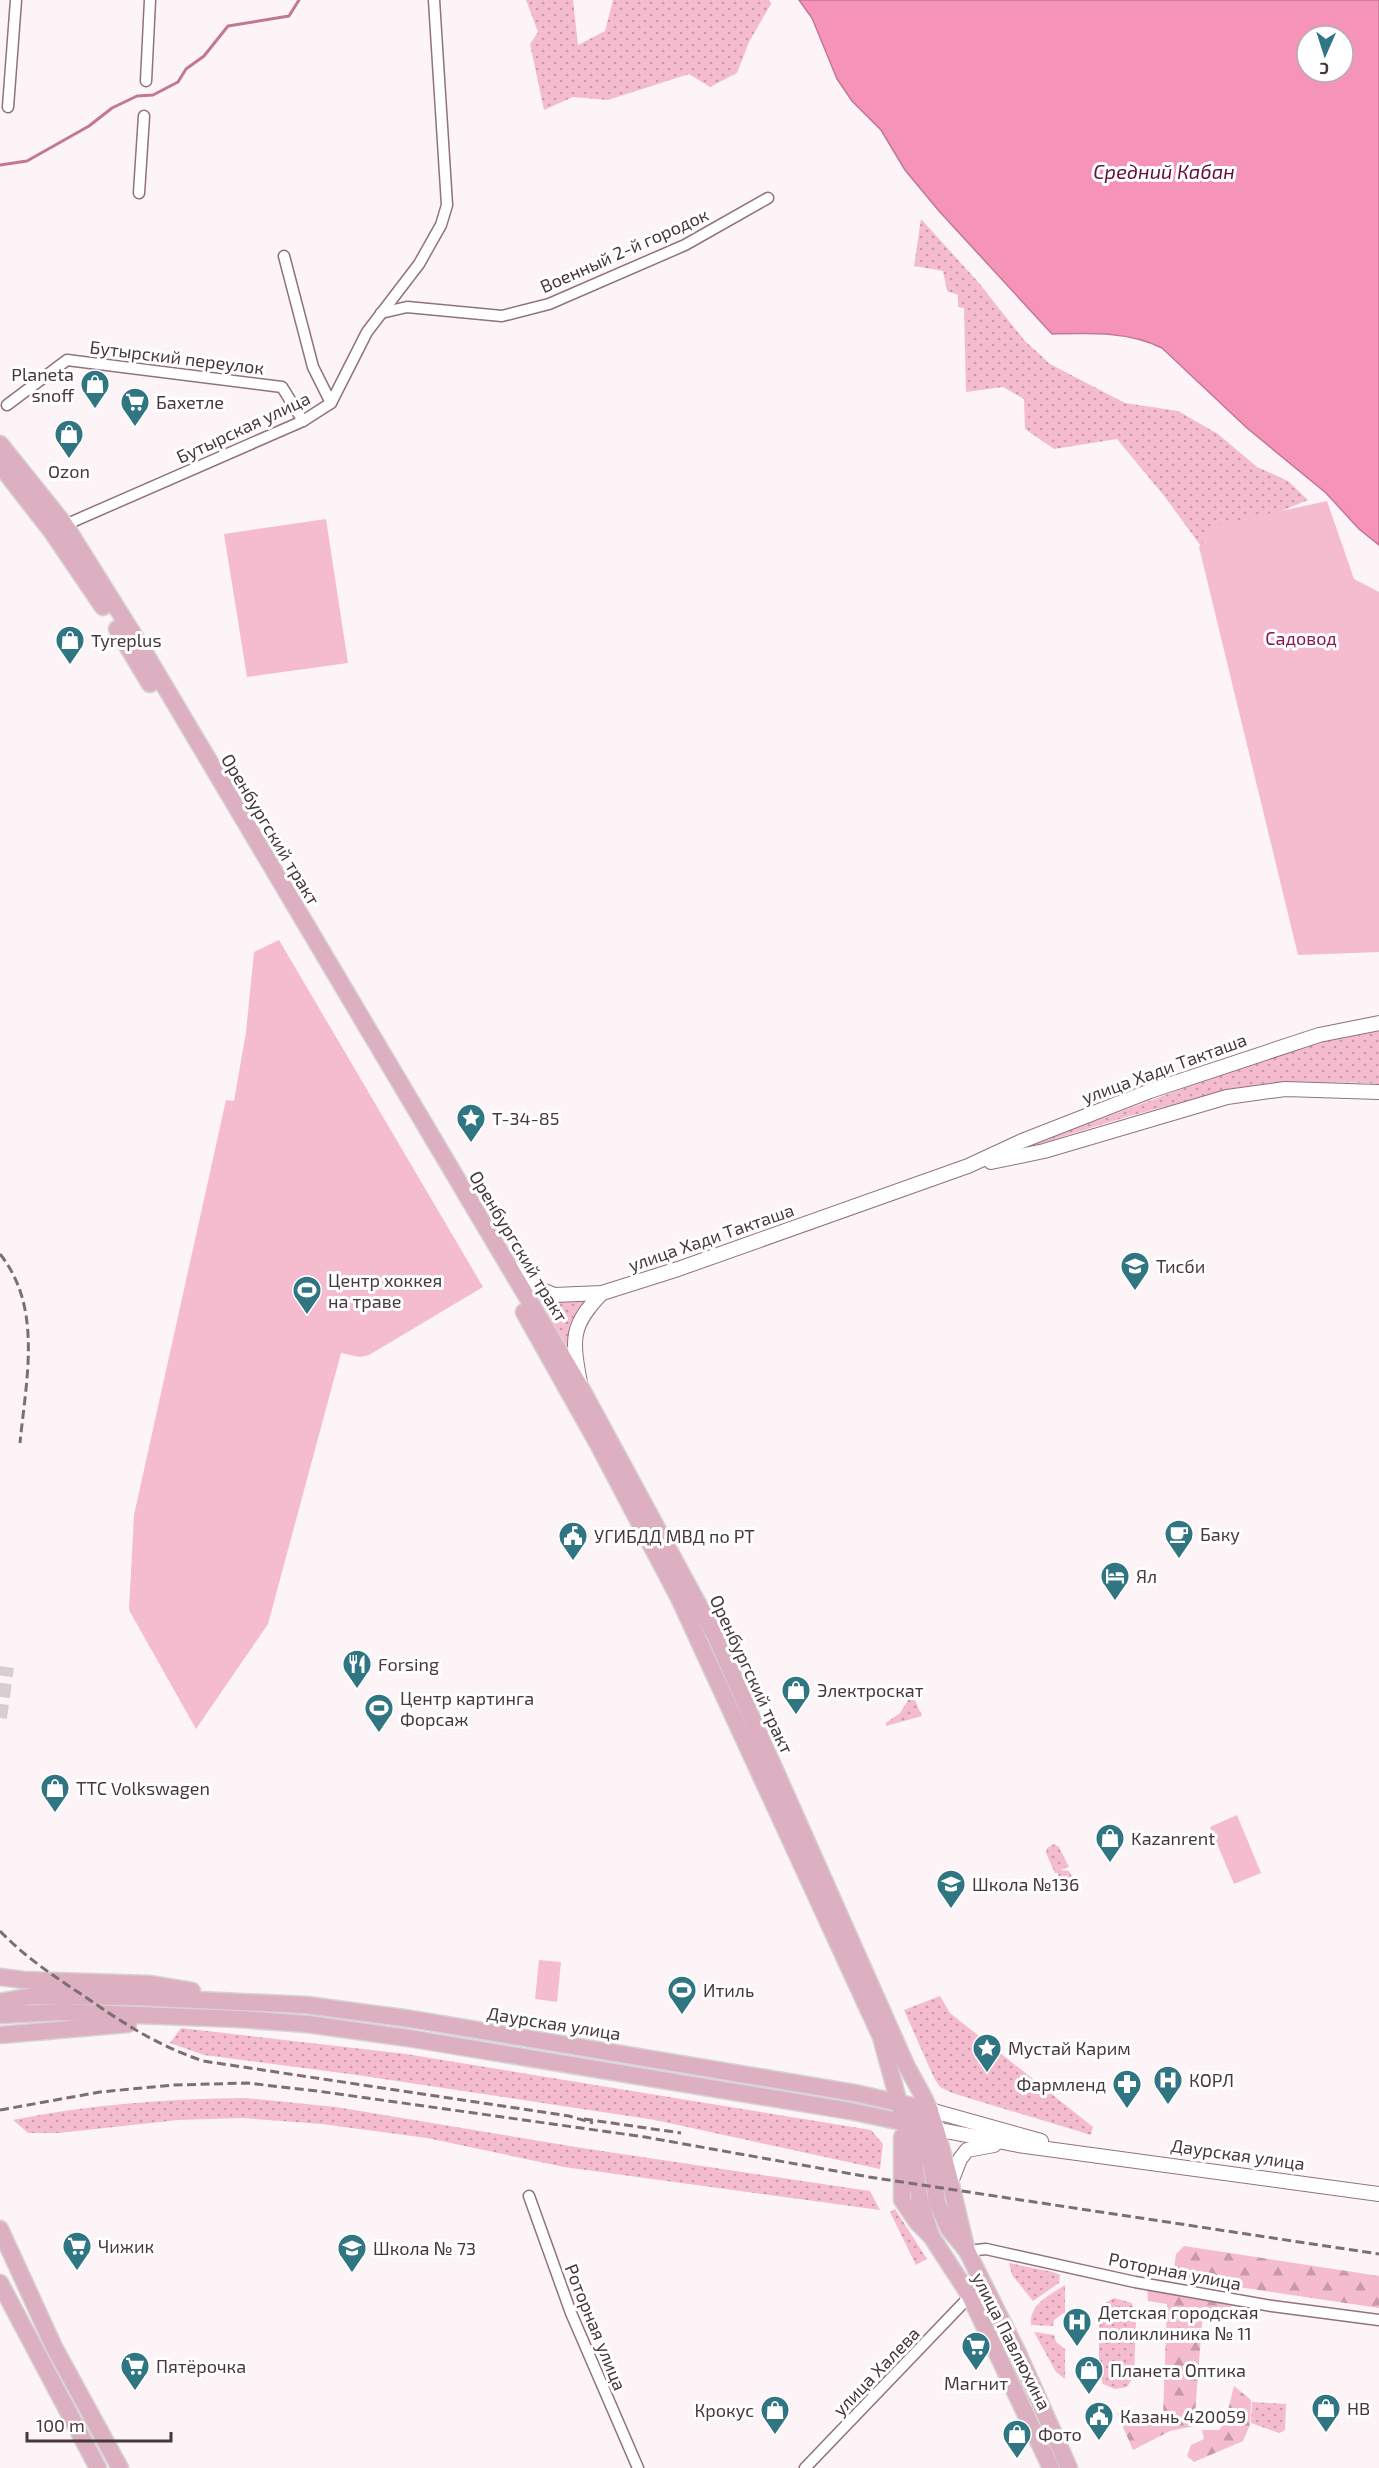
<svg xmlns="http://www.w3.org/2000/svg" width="1379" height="2468" font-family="'Exo 2',sans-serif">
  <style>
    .grass { fill: url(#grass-dots) }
    .forest { fill: url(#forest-firs) }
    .garden { fill: #f4bcce }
    .water { fill: #f693b8; stroke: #c27893; stroke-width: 1.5; fill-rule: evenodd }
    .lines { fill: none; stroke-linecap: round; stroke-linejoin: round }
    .stream { stroke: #c27893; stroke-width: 3 }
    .tertiary-tunnel { stroke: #d8ced1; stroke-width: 14; stroke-dasharray: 14 7; stroke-linecap: butt }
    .minor-casing { stroke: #92727c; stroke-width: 13 }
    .tertiary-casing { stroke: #92727c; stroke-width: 16 }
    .primary-casing { stroke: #d7d3d4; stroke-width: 19 }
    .minor { stroke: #fff; stroke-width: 10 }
    .tertiary { stroke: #fff; stroke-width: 14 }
    .primary { stroke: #ddb0c1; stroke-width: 16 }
    .rail { stroke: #7c6f73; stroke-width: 3; stroke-dasharray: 9 4.5; stroke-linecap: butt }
    .labels { text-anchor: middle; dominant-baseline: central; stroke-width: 6; stroke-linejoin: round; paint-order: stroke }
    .street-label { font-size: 18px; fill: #47383d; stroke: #fff }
    .poi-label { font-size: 18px; fill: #47383d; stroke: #fff; text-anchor: start }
    .park-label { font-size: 18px; fill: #8a1650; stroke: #fff }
    .water-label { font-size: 20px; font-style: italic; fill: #660e39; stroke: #fff }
  </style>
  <defs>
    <pattern id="grass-dots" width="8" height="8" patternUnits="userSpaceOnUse" patternTransform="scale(1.5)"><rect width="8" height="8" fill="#f4bcce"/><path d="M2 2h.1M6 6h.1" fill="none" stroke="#c79aa8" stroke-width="1.8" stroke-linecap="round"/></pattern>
    <pattern id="forest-firs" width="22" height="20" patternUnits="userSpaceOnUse" patternTransform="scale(1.5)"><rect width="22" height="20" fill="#f4bcce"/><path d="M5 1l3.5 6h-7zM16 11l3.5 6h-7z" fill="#c79aa8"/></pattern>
  </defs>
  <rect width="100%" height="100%" fill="#fcf4f6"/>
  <g class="grass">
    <polygon points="526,0 573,0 578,45 605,31 613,0 769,0 771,4 749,42 737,73 710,87 689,74 608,100 573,97 544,110 530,44 538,32"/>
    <polygon points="921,219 979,283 1024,340 1050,364 1125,403 1178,411 1218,434 1257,467 1288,481 1308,500 1235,530 1214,564 1165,497 1117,439 1054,449 1025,429 1024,399 1003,387 966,392 964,308 958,307 958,295 947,291 943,271 914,266"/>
    <path d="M1379,1028V1084C1241,1074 1126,1117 996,1158L1254,1062L1305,1045Z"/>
    <polygon points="531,1291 554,1301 595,1296 573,1320 573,1360"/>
    <polygon points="912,1694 922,1716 886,1726 886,1723 900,1713"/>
    <polygon points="1054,1844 1059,1847 1069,1867 1060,1870 1069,1871 1074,1880 1070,1889 1061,1886 1058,1873 1055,1873 1046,1853 1047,1848"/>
    <polygon points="940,1996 950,2013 1093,2127 1091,2135 952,2093 940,2087 934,2078 904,2010"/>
    <polygon points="181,2028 406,2054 871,2130 883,2144 880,2169 655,2120 357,2075 204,2055 170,2043"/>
    <path d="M246,2098L336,2107L582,2148L870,2191L880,2210L564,2167L427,2138L322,2124L242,2118L178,2120L59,2133H28L13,2120C91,2104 167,2099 246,2098Z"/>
    <polygon points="895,2209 927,2259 916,2265 890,2212"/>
    <polygon points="1009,2263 1053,2272 1060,2275 1059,2283 1033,2301 1012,2275"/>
    <path d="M1065,2285V2312L1054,2320L1053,2326L1031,2325C1029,2304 1050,2295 1065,2285Z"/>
    <polygon points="1114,2298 1132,2303 1136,2320 1134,2376 1127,2387 1115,2389 1103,2384 1099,2373 1099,2311 1105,2303"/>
    <polygon points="1034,2332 1054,2335 1056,2342 1065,2349 1065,2379 1056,2372"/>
    <polygon points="1252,2402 1286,2404 1285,2430 1279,2433 1251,2423"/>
  </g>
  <g class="forest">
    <polygon points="1184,2246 1379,2276 1379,2308 1225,2285 1173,2274 1176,2254"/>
    <polygon points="1147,2287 1232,2302 1230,2315 1203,2311 1194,2426 1170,2431 1133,2450 1117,2413 1163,2416 1167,2304 1148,2301"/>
    <polygon points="1234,2386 1251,2400 1250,2425 1243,2441 1194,2462 1187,2456 1191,2445 1204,2439 1202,2430 1219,2430 1225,2422"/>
  </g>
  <g class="garden">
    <polygon points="1327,501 1354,579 1379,592 1379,952 1298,955 1199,547 1217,525"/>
    <polygon points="326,519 348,663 247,677 224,534"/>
    <polygon points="279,940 483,1287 369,1355 360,1357 341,1353 268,1624 196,1729 129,1610 134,1515 226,1100 234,1101 246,1032 254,952"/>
    <polygon points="1237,1815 1261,1873 1234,1884 1210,1827"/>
    <polygon points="539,1960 561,1962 557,2002 535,1999"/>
  </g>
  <path class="water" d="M799,0H1379V545L1359,529L1326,493L1247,428L1162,348C1128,331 1089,333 1052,334L939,211L905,170L881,130L852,101L837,79L812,18ZM1307,36H1343V72H1307Z"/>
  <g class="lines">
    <polyline class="stream" points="0,165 27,161 89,126 112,108 137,96 153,95 178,82 186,69 204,56 228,26 289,16 299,0"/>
    <polyline class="tertiary-tunnel" points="0,1718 7,1667"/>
    <g class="minor-casing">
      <g id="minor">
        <polyline points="146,81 150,0"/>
        <polyline points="8,107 16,0"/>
        <polyline points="139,193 144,116"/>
        <polyline points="284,256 313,367 331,403"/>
        <polyline points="381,313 407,307 502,316 549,304 685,245 768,198"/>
        <polyline points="7,405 67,360 282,387 303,421"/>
        <polyline points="65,525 303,421 331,403 367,332 419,264 441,225 447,205 434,0"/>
        <polyline points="529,2196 571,2313 638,2468"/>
        <polyline points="967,2251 986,2249 1135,2282 1272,2306 1379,2320"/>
        <polyline points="805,2468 970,2296"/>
      </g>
    </g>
    <g class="tertiary-casing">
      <g id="tertiary">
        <polyline points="991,1162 1044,1151 1227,1097 1285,1089 1379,1092"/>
        <polyline points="511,1267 537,1288 554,1295 602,1293 678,1269 968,1166 1022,1141 1150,1091 1319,1035 1379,1023"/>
        <path d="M580,1383C572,1339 570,1326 602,1293"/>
        <polyline points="930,2110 1041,2141"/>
        <polyline points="935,2129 1018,2145 1379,2194"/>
        <polyline points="951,2182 960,2159 967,2150 994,2145"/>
      </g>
    </g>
    <g class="primary-casing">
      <g id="primary">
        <path d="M0,444L65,525L145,653L581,1388L716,1637L907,2067C915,2082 925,2097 930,2112C946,2157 955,2204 967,2251"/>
        <polyline points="0,465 52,532 103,607"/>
        <polyline points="117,629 150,684"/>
        <polyline points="524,1312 598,1444 679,1598 881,2037 913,2155 920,2201 931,2236"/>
        <polyline points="0,1977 24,1980 149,1984 192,1991"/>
        <polyline points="0,2002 33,1996 136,1997 306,2005 411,2019 855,2093 930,2110"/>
        <polyline points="0,2015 61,2012 239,2019 307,2024 408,2038 850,2111 935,2129"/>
        <polyline points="0,2035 128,2024"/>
        <polyline points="916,2118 932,2167 937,2203 949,2229 967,2251 1018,2353 1069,2468"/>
        <polyline points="902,2137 902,2200 917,2222 931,2236 970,2296 1051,2468"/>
        <polyline points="0,2229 54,2347 120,2468"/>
        <polyline points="0,2283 98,2468"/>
      </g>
    </g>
    <use href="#minor" class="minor"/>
    <use href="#tertiary" class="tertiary"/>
    <use href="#primary" class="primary"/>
    <g class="rail">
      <path d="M0,1254C43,1308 26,1380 20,1443"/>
      <path d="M0,1931C24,1956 52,1975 81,1994C123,2023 154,2044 203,2061L569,2116L593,2123"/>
      <polyline points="0,2110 100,2092 174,2085 247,2083 317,2091 645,2137 869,2177 1379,2254"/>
      <polyline points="584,2119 681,2133"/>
    </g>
  </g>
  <defs>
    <g id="shop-pin" transform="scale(1.5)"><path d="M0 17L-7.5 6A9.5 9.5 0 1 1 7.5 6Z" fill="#2f7582" stroke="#fff"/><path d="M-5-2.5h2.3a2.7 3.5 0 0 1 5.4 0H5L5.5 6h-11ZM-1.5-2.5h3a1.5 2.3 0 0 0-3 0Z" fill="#fff"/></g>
    <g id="supermarket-pin" transform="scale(1.5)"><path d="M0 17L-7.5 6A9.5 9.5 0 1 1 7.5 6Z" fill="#2f7582" stroke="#fff"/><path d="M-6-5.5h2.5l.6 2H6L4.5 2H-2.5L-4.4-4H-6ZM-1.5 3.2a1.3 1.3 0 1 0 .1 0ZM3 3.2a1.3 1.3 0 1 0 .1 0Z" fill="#fff"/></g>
    <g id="sight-pin" transform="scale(1.5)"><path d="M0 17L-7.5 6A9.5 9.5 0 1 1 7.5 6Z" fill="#2f7582" stroke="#fff"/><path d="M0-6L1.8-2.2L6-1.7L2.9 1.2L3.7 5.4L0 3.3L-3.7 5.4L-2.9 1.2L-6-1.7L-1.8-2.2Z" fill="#fff"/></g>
    <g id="university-pin" transform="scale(1.5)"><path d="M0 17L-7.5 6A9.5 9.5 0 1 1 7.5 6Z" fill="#2f7582" stroke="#fff"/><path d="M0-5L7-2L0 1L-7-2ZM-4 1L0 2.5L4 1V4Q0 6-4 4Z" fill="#fff"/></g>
    <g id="stadium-pin" transform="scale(1.5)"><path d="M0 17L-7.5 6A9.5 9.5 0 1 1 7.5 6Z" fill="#2f7582" stroke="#fff"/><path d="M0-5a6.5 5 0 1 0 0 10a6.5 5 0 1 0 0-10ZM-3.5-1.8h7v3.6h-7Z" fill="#fff"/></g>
    <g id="cafe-pin" transform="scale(1.5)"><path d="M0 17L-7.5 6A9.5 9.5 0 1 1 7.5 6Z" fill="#2f7582" stroke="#fff"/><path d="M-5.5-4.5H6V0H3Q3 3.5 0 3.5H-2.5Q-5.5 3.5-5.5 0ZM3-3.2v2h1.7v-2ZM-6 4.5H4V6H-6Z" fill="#fff"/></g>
    <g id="civic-pin" transform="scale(1.5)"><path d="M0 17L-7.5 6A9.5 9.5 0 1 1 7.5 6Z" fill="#2f7582" stroke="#fff"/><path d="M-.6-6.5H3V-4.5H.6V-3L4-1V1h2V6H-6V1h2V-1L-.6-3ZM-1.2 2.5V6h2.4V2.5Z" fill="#fff"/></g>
    <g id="hotel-pin" transform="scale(1.5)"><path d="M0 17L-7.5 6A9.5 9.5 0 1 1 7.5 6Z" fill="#2f7582" stroke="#fff"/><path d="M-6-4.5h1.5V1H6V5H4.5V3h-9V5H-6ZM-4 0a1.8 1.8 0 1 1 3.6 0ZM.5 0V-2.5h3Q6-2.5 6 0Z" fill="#fff"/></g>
    <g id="restaurant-pin" transform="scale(1.5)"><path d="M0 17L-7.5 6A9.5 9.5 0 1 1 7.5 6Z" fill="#2f7582" stroke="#fff"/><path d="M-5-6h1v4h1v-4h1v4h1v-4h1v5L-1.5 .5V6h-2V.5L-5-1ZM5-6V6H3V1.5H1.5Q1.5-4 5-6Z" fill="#fff"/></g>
    <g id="school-pin" transform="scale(1.5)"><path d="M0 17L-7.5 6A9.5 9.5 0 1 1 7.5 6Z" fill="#2f7582" stroke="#fff"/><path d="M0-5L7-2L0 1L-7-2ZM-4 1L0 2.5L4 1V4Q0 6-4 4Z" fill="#fff"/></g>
    <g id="hospital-pin" transform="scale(1.5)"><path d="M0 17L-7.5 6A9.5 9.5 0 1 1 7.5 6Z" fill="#2f7582" stroke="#fff"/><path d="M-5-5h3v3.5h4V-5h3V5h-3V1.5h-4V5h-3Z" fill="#fff"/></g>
    <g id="pharmacy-pin" transform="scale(1.5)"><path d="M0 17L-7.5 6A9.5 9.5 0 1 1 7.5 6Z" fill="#2f7582" stroke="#fff"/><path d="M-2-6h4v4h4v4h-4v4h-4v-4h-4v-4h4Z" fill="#fff"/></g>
  </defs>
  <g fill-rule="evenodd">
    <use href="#shop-pin" x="95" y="384"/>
    <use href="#supermarket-pin" x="135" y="402"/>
    <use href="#shop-pin" x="69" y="434"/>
    <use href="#shop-pin" x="70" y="640"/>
    <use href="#sight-pin" x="471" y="1118"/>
    <use href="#university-pin" x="1135" y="1266"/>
    <use href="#stadium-pin" x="307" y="1290"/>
    <use href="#cafe-pin" x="1179" y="1534"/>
    <use href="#civic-pin" x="573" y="1536"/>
    <use href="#hotel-pin" x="1115" y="1576"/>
    <use href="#restaurant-pin" x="357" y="1664"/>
    <use href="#shop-pin" x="796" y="1690"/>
    <use href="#stadium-pin" x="379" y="1708"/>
    <use href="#shop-pin" x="55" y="1788"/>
    <use href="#shop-pin" x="1110" y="1838"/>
    <use href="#school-pin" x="951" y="1884"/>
    <use href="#stadium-pin" x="682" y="1990"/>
    <use href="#sight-pin" x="987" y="2048"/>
    <use href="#hospital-pin" x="1168" y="2080"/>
    <use href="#pharmacy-pin" x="1127" y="2084"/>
    <use href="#supermarket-pin" x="77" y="2246"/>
    <use href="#school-pin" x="352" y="2248"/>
    <use href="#hospital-pin" x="1077" y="2322"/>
    <use href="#supermarket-pin" x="976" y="2346"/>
    <use href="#supermarket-pin" x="135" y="2366"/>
    <use href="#shop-pin" x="1089" y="2370"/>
    <use href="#shop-pin" x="1326" y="2408"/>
    <use href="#shop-pin" x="775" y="2410"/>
    <use href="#civic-pin" x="1099" y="2416"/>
    <use href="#shop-pin" x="1017" y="2434"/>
  </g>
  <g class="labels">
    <g class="street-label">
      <text transform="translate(624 250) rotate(-24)">Военный 2-й городок</text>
      <text transform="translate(177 357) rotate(7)">Бутырский переулок</text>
      <text transform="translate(243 427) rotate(-25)">Бутырская улица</text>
      <text transform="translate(271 829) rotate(59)">Оренбургский тракт</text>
      <text transform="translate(1164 1068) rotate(-20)">улица Хади Такташа</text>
      <text transform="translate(711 1237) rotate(-19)">улица Хади Такташа</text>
      <text transform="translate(519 1246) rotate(59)">Оренбургский тракт</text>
      <text transform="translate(752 1674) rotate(65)">Оренбургский тракт</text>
      <text transform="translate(554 2023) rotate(9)">Даурская улица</text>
      <text transform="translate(1238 2154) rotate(8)">Даурская улица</text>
      <text transform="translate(1175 2271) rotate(11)">Роторная улица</text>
      <text transform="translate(596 2327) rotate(68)">Роторная улица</text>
      <text transform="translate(1012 2341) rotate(63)">улица Павлюхина</text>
      <text transform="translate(876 2371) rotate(-46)">улица Халева</text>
    </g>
    <g class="poi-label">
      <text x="74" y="374" text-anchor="end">Planeta<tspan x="74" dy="21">snoff</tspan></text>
      <text x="156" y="402">Бахетле</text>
      <text x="69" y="471" text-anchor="middle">Ozon</text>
      <text x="91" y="640">Tyreplus</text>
      <text x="492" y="1118">T-34-85</text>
      <text x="1156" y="1266">Тисби</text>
      <text x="328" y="1280">Центр хоккея<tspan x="328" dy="21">на траве</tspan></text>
      <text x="1200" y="1534">Баку</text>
      <text x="594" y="1536">УГИБДД МВД по РТ</text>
      <text x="1136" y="1576">Ял</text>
      <text x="378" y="1664">Forsing</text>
      <text x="817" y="1690">Электроскат</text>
      <text x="400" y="1698">Центр картинга<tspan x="400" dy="21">Форсаж</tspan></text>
      <text x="76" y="1788">ТТС Volkswagen</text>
      <text x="1131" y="1838">Kazanrent</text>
      <text x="972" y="1884">Школа №136</text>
      <text x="703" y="1990">Итиль</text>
      <text x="1008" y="2048">Мустай Карим</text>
      <text x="1189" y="2080">КОРЛ</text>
      <text x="1106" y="2084" text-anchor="end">Фармленд</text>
      <text x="98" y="2246">Чижик</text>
      <text x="373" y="2248">Школа № 73</text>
      <text x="1098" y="2312">Детская городская<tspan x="1098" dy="21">поликлиника № 11</tspan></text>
      <text x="156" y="2366">Пятёрочка</text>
      <text x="1110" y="2370">Планета Оптика</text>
      <text x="976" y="2383" text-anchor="middle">Магнит</text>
      <text x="1347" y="2408">HB</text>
      <text x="754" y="2410" text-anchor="end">Крокус</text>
      <text x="1120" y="2416">Казань 420059</text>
      <text x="1038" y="2434">Фото</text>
    </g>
    <g class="park-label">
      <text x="1301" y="638">Садовод</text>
    </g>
    <g class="water-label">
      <text x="1164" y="171">Средний Кабан</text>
    </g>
  </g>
  <g transform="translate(1325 54) rotate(183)"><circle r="28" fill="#ffffff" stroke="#b5afb1" stroke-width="1.5"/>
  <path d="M0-4.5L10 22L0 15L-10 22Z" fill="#2f7582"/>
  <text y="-9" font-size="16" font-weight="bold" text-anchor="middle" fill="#47383d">С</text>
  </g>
  <path d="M27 2432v9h144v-9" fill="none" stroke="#47383d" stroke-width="3"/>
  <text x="36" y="2432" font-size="18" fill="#47383d" stroke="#ffffff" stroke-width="4.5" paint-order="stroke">100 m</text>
</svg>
